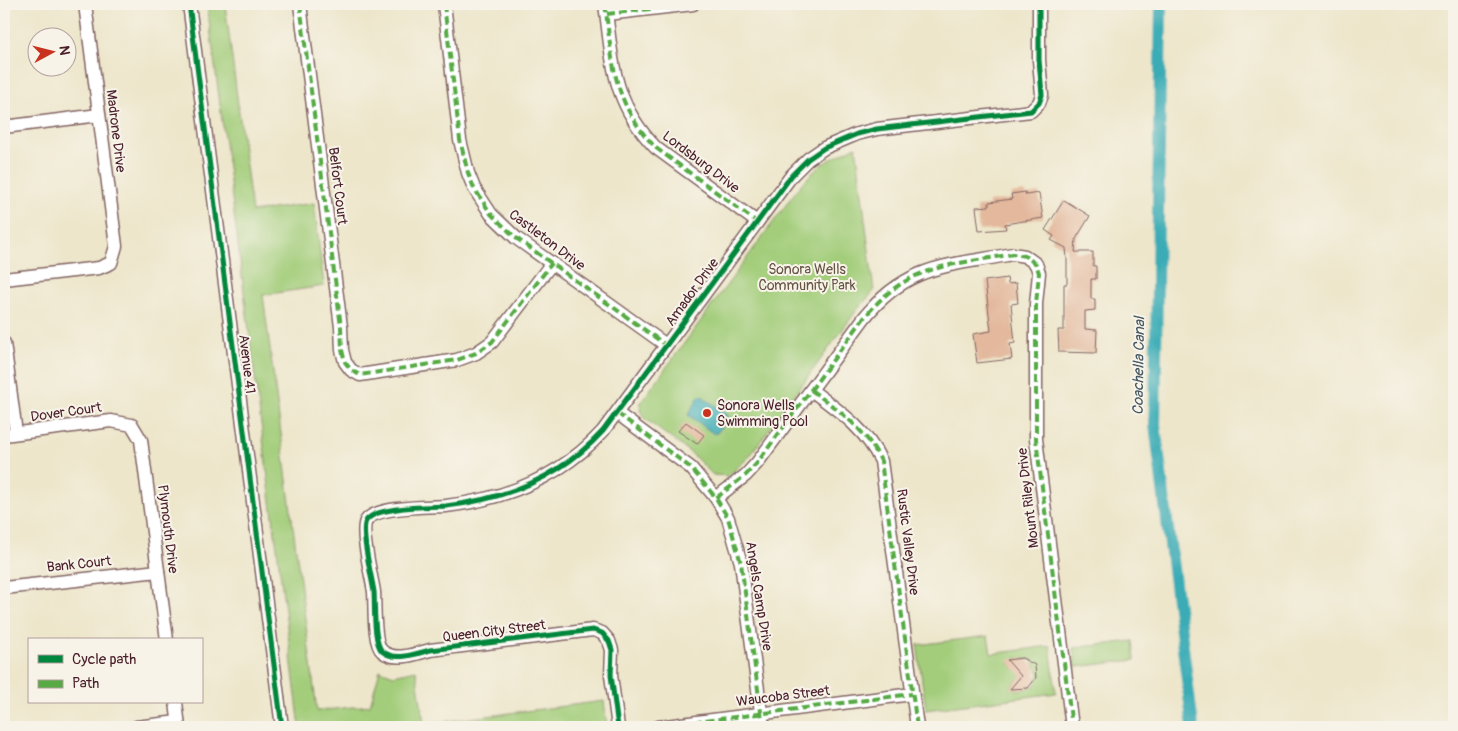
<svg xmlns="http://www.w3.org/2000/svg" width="1458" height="731" font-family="Pangolin,sans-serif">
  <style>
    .green { fill: #a3cd7a; stroke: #767652; fill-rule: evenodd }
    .water { fill: #3bacb6; stroke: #426670 }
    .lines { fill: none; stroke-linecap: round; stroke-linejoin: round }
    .canal { stroke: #3bacb6; stroke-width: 12 }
    .building { fill: #e3b89c }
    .street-casing { stroke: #836563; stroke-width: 15 }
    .street { stroke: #fff; stroke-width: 12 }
    .quiet { stroke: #57aa44; stroke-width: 4; stroke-dasharray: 8 4; stroke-linecap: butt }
    .cycleway-casing { stroke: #f7f3e8; stroke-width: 8 }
    .cycleway { stroke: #00873e; stroke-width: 5 }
    .poi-dot { fill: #c8321e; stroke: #f7f3e8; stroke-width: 2 }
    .labels { text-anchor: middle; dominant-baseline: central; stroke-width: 4; stroke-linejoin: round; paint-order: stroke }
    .street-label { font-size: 14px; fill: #4a1f2b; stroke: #f7f3e8 }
    .park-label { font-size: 14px; fill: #655343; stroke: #f7f3e8 }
    .poi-label { font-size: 14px; fill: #4a1f2b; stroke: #f7f3e8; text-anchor: start }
    .water-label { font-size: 15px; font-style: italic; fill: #445763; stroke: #f7f3e8 }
  </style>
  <rect width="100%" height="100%" fill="#f7f3e8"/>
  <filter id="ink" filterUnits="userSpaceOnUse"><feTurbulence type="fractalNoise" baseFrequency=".02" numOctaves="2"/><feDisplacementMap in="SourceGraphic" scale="10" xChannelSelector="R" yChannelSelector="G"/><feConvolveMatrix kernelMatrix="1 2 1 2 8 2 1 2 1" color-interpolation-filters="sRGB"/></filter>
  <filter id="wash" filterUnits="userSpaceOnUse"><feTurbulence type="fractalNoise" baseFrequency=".0096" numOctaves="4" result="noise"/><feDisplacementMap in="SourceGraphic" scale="20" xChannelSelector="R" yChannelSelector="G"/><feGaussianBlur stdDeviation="1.12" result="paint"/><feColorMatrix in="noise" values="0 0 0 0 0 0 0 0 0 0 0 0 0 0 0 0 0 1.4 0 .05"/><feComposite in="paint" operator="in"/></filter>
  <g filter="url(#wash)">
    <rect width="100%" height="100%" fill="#ede6cb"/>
    <g class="green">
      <polygon points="207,4 225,4 252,212 314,203 324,286 263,295 317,711 370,705 380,670 394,675 416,670 424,724 604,701 607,727 300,727"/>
      <polygon points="856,146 874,291 857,310 749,457 728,476 713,475 692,454 644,418 640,410 641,402 802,183 822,164"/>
      <path d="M988,636L991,654L1050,646L1056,693L926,710L917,645ZM1018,658L1033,660L1039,674L1035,685L1022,690L1011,688L1016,681L1021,682L1024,667L1014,668L1009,662Z"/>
      <polygon points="1133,641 1135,660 1076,667 1073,648"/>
    </g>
    <polygon class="water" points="699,396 702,396 728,415 728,418 717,433 714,434 688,415"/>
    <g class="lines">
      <polyline class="canal" points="1161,4 1155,425 1193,727"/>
    </g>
    <g id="blocks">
      <g class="building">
        <polygon points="1025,192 1026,195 1039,193 1043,218 1005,224 1006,229 979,231 976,207 989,206 989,202 1012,199 1011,194"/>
        <polygon points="1064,200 1090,216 1076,239 1075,252 1093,252 1093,266 1096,266 1096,279 1091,279 1091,299 1095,299 1095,310 1085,311 1085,329 1097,330 1096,353 1059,352 1058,330 1064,330 1064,284 1067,284 1067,259 1066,248 1051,240 1054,236 1045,230"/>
        <polygon points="1007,278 1008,284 1016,283 1018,303 1011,304 1015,343 1010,344 1012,359 977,363 973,334 991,331 985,281"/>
        <polygon points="686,422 704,435 697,444 678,431"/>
        <polygon points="1022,658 1035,665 1036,678 1028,688 1010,689 1021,676 1007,660"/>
      </g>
    </g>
  </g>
  <g filter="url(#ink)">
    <use href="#blocks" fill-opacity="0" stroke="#836563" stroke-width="1"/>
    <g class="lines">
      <g class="street-casing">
        <g id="street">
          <polyline points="189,4 282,727"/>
          <polyline points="300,4 341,327 342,350 345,362 351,370 360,375 457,360 476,353 492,342 552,263"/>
          <polyline points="444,4 460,140 468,173 474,188 491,214 516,238 666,345"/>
          <path d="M605,4C613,64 612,102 656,148L757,222"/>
          <polyline points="607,14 693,4"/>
          <polyline points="4,127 99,115"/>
          <polyline points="4,279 99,268 111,263 116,246 85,4"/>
          <polyline points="4,343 16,433"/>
          <path d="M811,390C839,411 865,428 881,461L917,727"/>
          <polyline points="617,413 691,468 716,498 728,518 741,563 763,727"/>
          <polyline points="4,435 111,421 132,425 141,440 167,640"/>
          <path d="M716,498L746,475L757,463L864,318C908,263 950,266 1013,254L1025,256L1036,264L1039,273L1036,304V439L1072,727"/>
          <polyline points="4,588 158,571"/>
          <polyline points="176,702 179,727"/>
          <polyline points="136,727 178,722"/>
          <path d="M618,727L611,675L612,650L609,641L602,633L593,630L430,650C415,654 395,662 382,651C373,643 375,605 374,592C372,578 360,531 366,521C375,506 428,507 446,506C507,499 561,477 603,431L792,175L808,159L824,148L857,134L877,129L1031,111L1039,103L1042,95L1039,60V4"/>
          <polyline points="658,727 912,694"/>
        </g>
      </g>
      <use href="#street" class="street"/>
      <g class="quiet">
        <polyline points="300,4 341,327 342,350 345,362 351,370 360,375 457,360 476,353 492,342 552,263"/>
        <polyline points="444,4 460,140 468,173 474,188 491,214 516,238 666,345"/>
        <path d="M605,4C613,64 612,102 656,148L757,222"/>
        <polyline points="607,14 693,4"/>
        <path d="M811,390C839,411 865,428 881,461L917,727"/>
        <polyline points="617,413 691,468 716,498 728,518 741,563 763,727"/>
        <path d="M716,498L746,475L757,463L864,318C908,263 950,266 1013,254L1025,256L1036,264L1039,273L1036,304V439L1072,727"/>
        <polyline points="658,727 912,694"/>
      </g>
      <g class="cycleway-casing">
        <g id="cycleway">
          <polyline points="189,4 282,727"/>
          <path d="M618,727L611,675L612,650L609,641L602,633L593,630L430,650C415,654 395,662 382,651C373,643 375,605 374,592C372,578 360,531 366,521C375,506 428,507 446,506C507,499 561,477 603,431L792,175L808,159L824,148L857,134L877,129L1031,111L1039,103L1042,95L1039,60V4"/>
        </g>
      </g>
      <use href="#cycleway" class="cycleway"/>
    </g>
  </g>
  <circle class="poi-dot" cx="707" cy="413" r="5"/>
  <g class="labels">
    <g class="street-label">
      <text transform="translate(116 131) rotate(83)">Madrone Drive</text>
      <text transform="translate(701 162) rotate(37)">Lordsburg Drive</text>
      <text transform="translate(338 186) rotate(83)">Belfort Court</text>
      <text transform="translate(547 240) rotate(37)">Castleton Drive</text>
      <text transform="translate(692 292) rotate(-54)">Amador Drive</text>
      <text transform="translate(247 364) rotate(83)">Avenue 41</text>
      <text transform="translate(66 412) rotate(-8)">Dover Court</text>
      <text transform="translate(1028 498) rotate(-97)">Mount Riley Drive</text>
      <text transform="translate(168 529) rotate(83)">Plymouth Drive</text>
      <text transform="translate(908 542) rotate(83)">Rustic Valley Drive</text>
      <text transform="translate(79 564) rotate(-6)">Bank Court</text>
      <text transform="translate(759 596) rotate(81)">Angels Camp Drive</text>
      <text transform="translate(494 631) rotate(-7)">Queen City Street</text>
      <text transform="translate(783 696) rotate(-7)">Waucoba Street</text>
    </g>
    <g class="park-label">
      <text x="807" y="269">Sonora Wells<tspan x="807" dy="16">Community Park</tspan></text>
    </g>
    <g class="poi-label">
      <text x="717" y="405">Sonora Wells<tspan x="717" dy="16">Swimming Pool</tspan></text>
    </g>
    <g class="water-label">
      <text transform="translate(1139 366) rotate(-89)">Coachella Canal</text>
    </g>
  </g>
  <rect width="1458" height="731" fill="none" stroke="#f7f3e8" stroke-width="20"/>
  <rect x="28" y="638" width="175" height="65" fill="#f7f3e8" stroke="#b29e9c"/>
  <rect x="38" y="655" width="25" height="8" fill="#00873e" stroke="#b29e9c"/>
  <text x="72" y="664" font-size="15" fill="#4a1f2b">Cycle path</text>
  <rect x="38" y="680" width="25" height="8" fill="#57aa44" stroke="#b29e9c"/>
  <text x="72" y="688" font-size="15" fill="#4a1f2b">Path</text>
  <g transform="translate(52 52) rotate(83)"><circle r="24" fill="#f7f3e8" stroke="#b29e9c"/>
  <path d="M0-4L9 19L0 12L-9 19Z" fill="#c8321e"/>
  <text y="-8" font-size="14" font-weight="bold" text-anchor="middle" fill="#4a1f2b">N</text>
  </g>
</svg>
